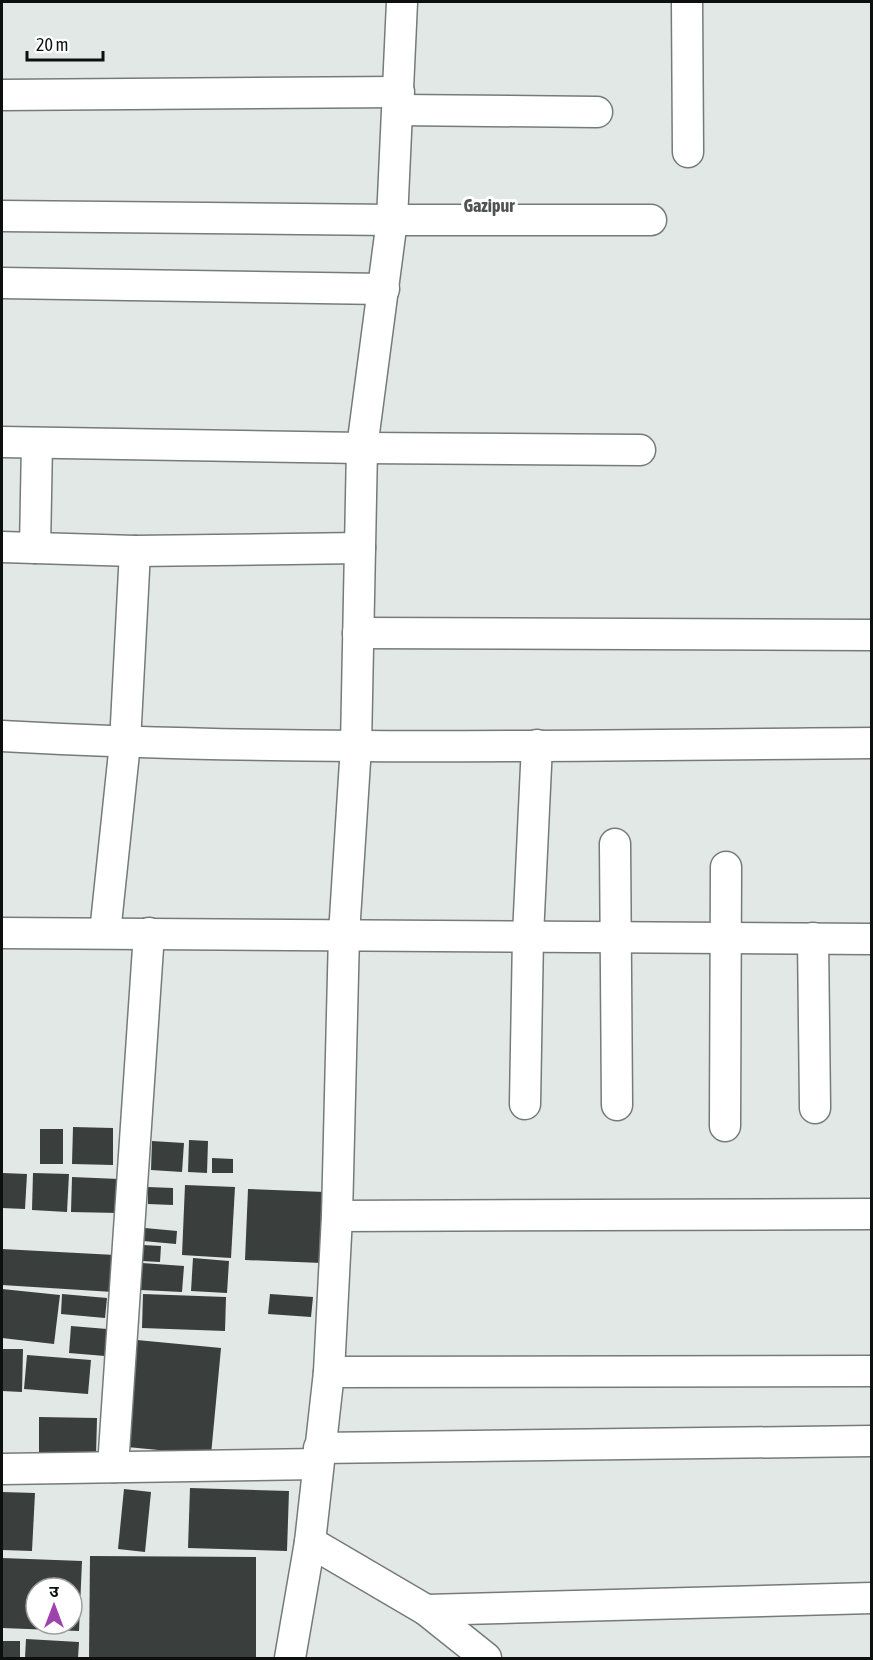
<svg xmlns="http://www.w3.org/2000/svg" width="873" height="1660" font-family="'Asap Condensed','Noto Sans Devanagari',sans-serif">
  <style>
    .building { fill: #3a3e3c; fill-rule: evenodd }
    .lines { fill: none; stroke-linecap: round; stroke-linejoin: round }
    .street-casing { stroke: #757b79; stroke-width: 33 }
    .street { stroke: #fff; stroke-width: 30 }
    .labels { text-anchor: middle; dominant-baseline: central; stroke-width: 6; stroke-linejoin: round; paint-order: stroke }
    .neighbourhood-label { font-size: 18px; font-weight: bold; fill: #4f5452; stroke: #fff }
  </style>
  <rect width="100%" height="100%" fill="#e2e8e6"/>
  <g class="building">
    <polygon points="73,1127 113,1128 113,1165 72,1164"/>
    <rect x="40" y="1129" width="23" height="35"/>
    <polygon points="189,1140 208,1141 207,1173 188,1172"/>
    <polygon points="152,1141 184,1143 182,1172 151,1170"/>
    <polygon points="212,1158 233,1159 233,1173 212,1173"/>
    <polygon points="3,1173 27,1174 25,1209 2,1208"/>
    <polygon points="33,1173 69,1174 67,1212 32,1210"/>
    <polygon points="72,1177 119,1179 118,1213 71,1212"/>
    <polygon points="185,1185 235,1187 231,1258 182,1255"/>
    <polygon points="148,1187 173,1188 173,1205 148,1204"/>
    <polygon points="248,1189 325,1192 322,1263 245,1260"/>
    <polygon points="145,1228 177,1231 176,1244 143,1241"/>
    <polygon points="143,1245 161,1246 160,1262 142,1261"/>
    <polygon points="2,1249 115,1255 113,1292 2,1285"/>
    <polygon points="193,1258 229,1261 227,1293 191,1291"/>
    <polygon points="142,1263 184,1266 182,1292 141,1290"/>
    <polygon points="2,1289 60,1295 54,1344 2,1338"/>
    <polygon points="62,1294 107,1298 105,1318 61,1314"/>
    <polygon points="143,1294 226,1297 225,1331 142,1328"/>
    <polygon points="270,1294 313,1297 311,1317 268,1314"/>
    <polygon points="71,1326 107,1329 105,1356 69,1353"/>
    <polygon points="137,1340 221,1348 211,1455 127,1447"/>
    <polygon points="2,1349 23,1349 22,1392 2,1391"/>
    <polygon points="27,1355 91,1360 88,1394 24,1389"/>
    <polygon points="39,1417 97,1418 96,1456 39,1455"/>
    <polygon points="190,1488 289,1491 287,1551 188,1548"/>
    <polygon points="124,1489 151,1492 145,1552 118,1549"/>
    <polygon points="2,1492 35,1493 32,1551 2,1550"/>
    <polygon points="90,1556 256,1557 256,1658 89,1658"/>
    <path d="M2,1558L82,1561L79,1631L2,1628ZM36,1588H72V1624H36Z"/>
    <polygon points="26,1639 79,1642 78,1658 25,1658"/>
    <rect x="2" y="1641" width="18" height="17"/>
  </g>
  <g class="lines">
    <g class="street-casing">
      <g id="street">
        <polyline points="687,2 688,152"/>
        <polyline points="2,95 399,92"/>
        <polyline points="398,110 597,112"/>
        <polyline points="2,216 392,220 651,220"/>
        <polyline points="2,283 384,289"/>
        <polyline points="2,442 362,448 640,450"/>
        <polyline points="2,547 135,551 360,548"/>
        <polyline points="35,548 37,443"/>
        <polyline points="358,633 872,635"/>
        <path d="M2,736C291,752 582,745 872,743"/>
        <polyline points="615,844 617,1105"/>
        <polyline points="2,933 872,939"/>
        <polyline points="105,933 125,743 135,551"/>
        <polyline points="813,938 815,1108"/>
        <polyline points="525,1104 528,936 537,745"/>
        <polyline points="725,1126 726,867"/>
        <polyline points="337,1216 872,1214"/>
        <polyline points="329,1372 872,1371"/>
        <polyline points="319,1448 872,1441"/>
        <polyline points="113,1467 149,933"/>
        <polyline points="2,1469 318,1464"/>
        <polyline points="310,1542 426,1610 486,1658"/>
        <polyline points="426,1610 872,1598"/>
        <polyline points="290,1658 310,1542 329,1372 337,1216 344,934 356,746 362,448 392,220 402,2"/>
      </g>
    </g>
    <use href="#street" class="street"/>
  </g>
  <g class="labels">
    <g class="neighbourhood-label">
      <text x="489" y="205">Gazipur</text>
    </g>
  </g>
  <rect width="873" height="1660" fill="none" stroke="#0e1010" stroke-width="6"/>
  <g transform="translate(54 1606)"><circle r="28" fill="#ffffff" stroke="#9f9f9f" stroke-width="1.5"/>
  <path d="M0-4.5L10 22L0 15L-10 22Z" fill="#9c43ae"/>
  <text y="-9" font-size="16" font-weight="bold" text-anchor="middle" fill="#0e1010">उ</text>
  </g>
  <path d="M27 51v9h76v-9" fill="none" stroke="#0e1010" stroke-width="3"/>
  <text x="36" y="51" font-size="18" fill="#0e1010" stroke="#ffffff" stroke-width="4.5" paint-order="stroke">20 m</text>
</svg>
